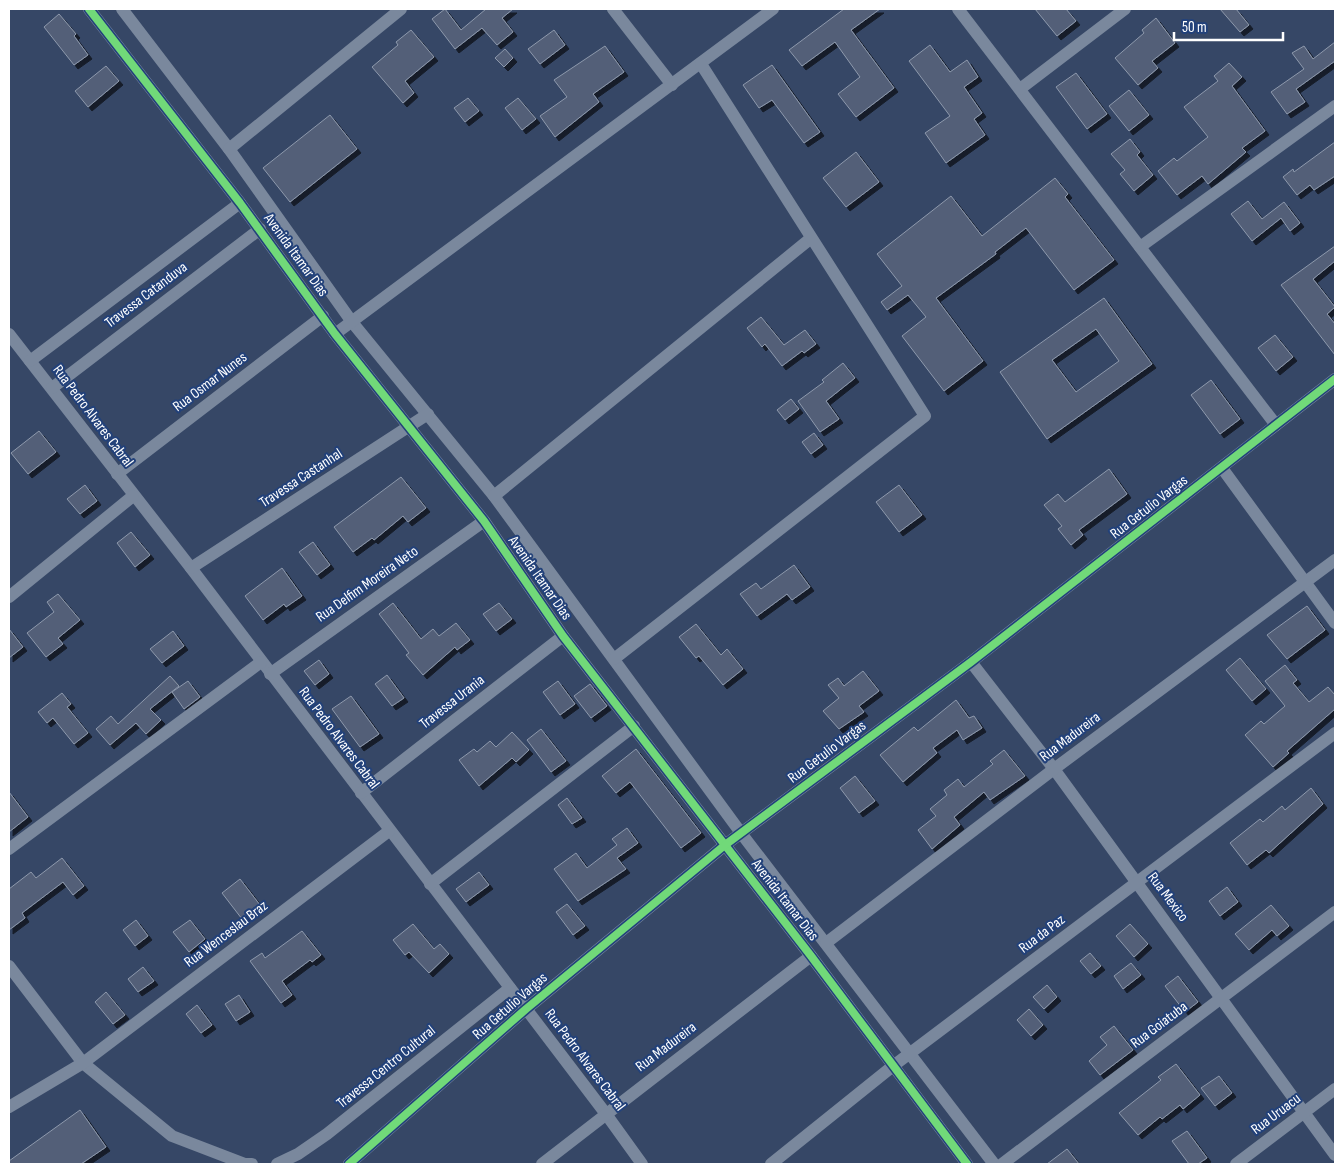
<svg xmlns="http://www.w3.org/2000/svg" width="1344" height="1173" font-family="'Sofia Sans Condensed',sans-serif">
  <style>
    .building { fill: #525f78; stroke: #8e99ac; fill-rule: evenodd; filter: url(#shadow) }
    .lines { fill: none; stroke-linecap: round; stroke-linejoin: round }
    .minor { stroke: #7a889d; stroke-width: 12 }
    .cycleway-casing { stroke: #22417a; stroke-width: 11 }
    .cycleway { stroke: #71d979; stroke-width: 8 }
    .labels { text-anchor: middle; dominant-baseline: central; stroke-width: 4; stroke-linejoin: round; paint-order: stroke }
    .street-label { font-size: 15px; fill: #fff; stroke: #22417a }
  </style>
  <defs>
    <filter id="shadow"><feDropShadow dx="4" dy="4" stdDeviation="0" flood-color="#0009"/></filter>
  </defs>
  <rect width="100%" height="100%" fill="#364766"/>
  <g class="building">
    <polygon points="445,9 461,30 486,9 513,9 502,18 513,32 497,45 482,28 455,49 432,19"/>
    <polygon points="844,9 880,9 851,30 894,88 856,117 838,94 860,77 835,42 802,66 789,50"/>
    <polygon points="1035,9 1066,9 1076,21 1057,36"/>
    <polygon points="1220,9 1236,9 1249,25 1240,32"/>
    <polygon points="59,14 76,34 74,36 88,55 74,65 44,27"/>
    <polygon points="1156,18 1175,43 1152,61 1158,68 1138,85 1115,58 1144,33 1142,30"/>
    <polygon points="411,30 434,57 405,81 414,93 403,103 372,67 398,45 396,42"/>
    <polygon points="554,30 565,45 540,64 528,49"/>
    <polygon points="1335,42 1335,61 1296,89 1305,102 1287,114 1271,92 1304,69 1292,53 1304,46 1313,59"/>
    <polygon points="930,45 950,72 967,60 978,77 964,87 982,113 974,119 985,135 946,163 925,133 950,116 909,61"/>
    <polygon points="605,46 624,72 593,94 599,102 555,137 540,116 567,97 554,80"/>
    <polygon points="505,49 513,58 504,67 495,58"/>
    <polygon points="1229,63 1242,77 1232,86 1265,131 1242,148 1246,152 1208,184 1202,176 1177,195 1158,171 1174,158 1177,161 1208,137 1184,107 1218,81 1214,76"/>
    <polygon points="772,65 820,132 804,143 772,100 759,108 743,85"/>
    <polygon points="106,66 119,81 88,107 75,91"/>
    <polygon points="1076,73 1107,114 1087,129 1056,87"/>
    <polygon points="1129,90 1149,115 1129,131 1109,106"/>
    <polygon points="468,98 479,111 465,122 454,108"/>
    <polygon points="518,98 536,119 522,130 505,108"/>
    <polygon points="330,115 357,149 290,202 263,168"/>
    <polygon points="1130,139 1140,152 1137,155 1153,175 1134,191 1120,174 1125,170 1111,154"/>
    <polygon points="1335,142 1335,176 1314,190 1310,185 1297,195 1283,177 1293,169 1294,172"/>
    <polygon points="856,152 879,182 846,207 823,178"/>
    <polygon points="1055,178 1068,194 1065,197 1114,260 1074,290 1026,228 995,252 996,254 936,298 983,361 944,391 902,336 926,317 908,295 887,310 881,302 902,286 877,254 951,196 982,236"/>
    <polygon points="1248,201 1262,219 1284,202 1300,223 1290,231 1281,218 1252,241 1231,214"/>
    <polygon points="1335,246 1335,261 1313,279 1335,307 1327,314 1335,324 1335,355 1281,285"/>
    <path d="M1104,298L1152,364L1047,439L1000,372ZM1096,329L1119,361L1076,392L1052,360Z"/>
    <polygon points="761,317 784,345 805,330 816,344 804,353 802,351 782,366 765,344 762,347 747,328"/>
    <polygon points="1275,335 1293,357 1276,371 1258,348"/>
    <polygon points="843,363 855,378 826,401 839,419 820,432 798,401 824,382 822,380"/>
    <polygon points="1211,380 1240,419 1220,434 1191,395"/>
    <polygon points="791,399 799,409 785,420 777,410"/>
    <polygon points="39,431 56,452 28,474 11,453"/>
    <polygon points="814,433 823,445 811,454 802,442"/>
    <polygon points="1109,469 1127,494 1079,530 1083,535 1071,545 1058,529 1062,526 1044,505 1058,494 1065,502"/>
    <polygon points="401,477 426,508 408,522 403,516 374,540 372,538 353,552 334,527"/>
    <polygon points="85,485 97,501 80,514 67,499"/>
    <polygon points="899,485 922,515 899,532 876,502"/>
    <polygon points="131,532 150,555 135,567 117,543"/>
    <polygon points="313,542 330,565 317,575 299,552"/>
    <polygon points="794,565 810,587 792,600 787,594 757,616 740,594 756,583 761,589"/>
    <polygon points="282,568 302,596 286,607 284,604 263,620 245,596"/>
    <polygon points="58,594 80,620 58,638 63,644 46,657 27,633 54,612 47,602"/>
    <polygon points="393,603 421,639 433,629 439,636 456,623 470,640 457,650 455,647 423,675 406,655 409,653 379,614"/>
    <polygon points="499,603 512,619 496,631 483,614"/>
    <polygon points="1307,606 1325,630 1287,659 1267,635"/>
    <polygon points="696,624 721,655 727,649 743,669 723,685 699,656 696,658 679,637"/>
    <polygon points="9,629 23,647 9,658"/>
    <polygon points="173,631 184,646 162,663 150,649"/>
    <polygon points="1240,658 1266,689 1252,701 1226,670"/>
    <polygon points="319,660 329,674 315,685 304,671"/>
    <polygon points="1285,665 1297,680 1293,683 1309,702 1328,687 1335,695 1335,709 1287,751 1289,753 1273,767 1245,735 1261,721 1264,724 1285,706 1265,681"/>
    <polygon points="863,671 879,691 859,706 864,712 839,729 823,711 839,698 828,685 838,678 844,686"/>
    <polygon points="387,675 404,698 392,706 375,684"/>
    <polygon points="170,676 179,686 150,709 161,720 146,734 136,723 110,745 96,729 111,716 118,724"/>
    <polygon points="188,681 200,697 184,709 172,692"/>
    <polygon points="558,681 575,704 560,715 543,692"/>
    <polygon points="590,684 607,706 591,718 574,696"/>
    <polygon points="62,693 71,704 67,707 88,733 74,744 53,718 47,723 38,712"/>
    <polygon points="351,696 379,734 360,747 332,709"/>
    <polygon points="956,700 969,718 974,716 982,728 963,740 957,730 933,748 937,753 903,782 880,755 914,727 918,731"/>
    <polygon points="541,729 566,761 551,772 527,740"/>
    <polygon points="512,732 529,750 516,762 512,758 479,786 459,760 474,749 477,752 490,741 496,747"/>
    <polygon points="636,749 701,833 681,848 630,782 616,793 602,776"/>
    <polygon points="1004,750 1025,776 990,800 984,792 954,817 960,825 932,849 918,830 936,816 930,809 947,795 944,790 958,779 964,787 993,764 990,761"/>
    <polygon points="855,776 875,801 859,813 840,788"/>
    <polygon points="1311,788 1323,804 1269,853 1266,850 1247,865 1230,843 1260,819 1263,822 1282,806 1285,810"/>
    <polygon points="9,792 28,817 9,832"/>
    <polygon points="567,798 582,818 572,824 558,805"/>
    <polygon points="627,828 638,843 617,858 626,869 578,901 554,869 576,853 587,868 617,845 612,839"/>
    <polygon points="62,858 84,886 73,895 63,882 22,913 25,918 9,930 9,889 31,872 36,878"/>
    <polygon points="479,872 489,885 466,902 456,889"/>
    <polygon points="240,879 260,905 242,919 222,893"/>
    <polygon points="1227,887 1238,902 1220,916 1209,901"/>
    <polygon points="567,904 585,926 573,935 556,912"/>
    <polygon points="1271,905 1289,926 1277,936 1272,930 1249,950 1235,934"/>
    <polygon points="136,920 148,936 135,946 123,930"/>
    <polygon points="190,920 205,939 189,952 173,932"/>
    <polygon points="413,924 434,949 440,944 449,954 429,973 409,952 405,955 393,940"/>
    <polygon points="1130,924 1148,944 1134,957 1116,936"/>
    <polygon points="302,931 321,955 312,962 310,960 282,981 292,995 281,1003 250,961 262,953 265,958"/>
    <polygon points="1090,953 1101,966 1091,974 1080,961"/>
    <polygon points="1131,963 1141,975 1123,989 1114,976"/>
    <polygon points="143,967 154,981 138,992 128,979"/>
    <polygon points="1178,976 1198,1002 1185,1012 1165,986"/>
    <polygon points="1047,985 1057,997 1044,1009 1033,997"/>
    <polygon points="106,992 125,1015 113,1024 95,1002"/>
    <polygon points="239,995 250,1012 236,1021 225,1004"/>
    <polygon points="197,1005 212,1025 201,1033 186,1014"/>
    <polygon points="1029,1009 1043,1025 1031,1036 1017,1020"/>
    <polygon points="1114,1026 1133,1050 1100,1075 1089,1061 1107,1045 1100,1037"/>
    <polygon points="1176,1064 1200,1095 1183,1109 1180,1105 1162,1119 1160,1117 1138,1135 1119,1113 1161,1080 1158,1077"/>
    <polygon points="1219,1076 1232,1093 1215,1106 1201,1088"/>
    <polygon points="80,1110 106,1147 81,1164 9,1164 9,1161"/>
    <polygon points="1187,1131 1207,1158 1198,1164 1189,1164 1172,1141"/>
    <polygon points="1067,1149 1079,1164 1047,1164"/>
  </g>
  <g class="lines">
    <g class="minor">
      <polyline points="89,9 240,203 335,334 484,521 563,636 811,956 967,1164"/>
      <polyline points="122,9 229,149 352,322 494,496 741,833 994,1164"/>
      <polyline points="613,9 672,85"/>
      <polyline points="958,9 1276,425"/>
      <polyline points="1020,89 1125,9"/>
      <polyline points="229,149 401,9"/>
      <polyline points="1140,247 1335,106"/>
      <polyline points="9,334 191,568 606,1114 642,1164"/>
      <polyline points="335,334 773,9"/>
      <polyline points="30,361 240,203"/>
      <polyline points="52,388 260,229"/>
      <polyline points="1222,468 1335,623"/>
      <polyline points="117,474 323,316"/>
      <polyline points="494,496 810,239"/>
      <polyline points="191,568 428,414"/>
      <polyline points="9,597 133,496"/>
      <polyline points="614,659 925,416 701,64"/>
      <polyline points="971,662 1054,769 1335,1155"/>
      <polyline points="270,674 484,521"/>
      <polyline points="361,793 563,636"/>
      <polyline points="9,849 261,662"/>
      <polyline points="430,884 634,726"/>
      <polyline points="826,943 1054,769 1335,560"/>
      <polyline points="9,966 83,1063 172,1136 245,1164 252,1164"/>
      <polyline points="9,1107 83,1063 389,831"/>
      <polyline points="277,1164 298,1154 327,1134 510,988"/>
      <polyline points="349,1164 526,1009 725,845 971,662 1335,379"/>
      <polyline points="542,1164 811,956"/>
      <polyline points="771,1164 893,1066 1335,733"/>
      <polyline points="1002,1164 1335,912"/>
      <polyline points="1236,1164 1335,1089"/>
    </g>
    <g class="cycleway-casing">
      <g id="cycleway">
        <polyline points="89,9 240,203 335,334 484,521 563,636 811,956 967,1164"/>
        <polyline points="349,1164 526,1009 725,845 971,662 1335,379"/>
      </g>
    </g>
    <use href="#cycleway" class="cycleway"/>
  </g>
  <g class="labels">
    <g class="street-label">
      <text transform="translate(296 255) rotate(54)">Avenida Itamar Dias</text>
      <text transform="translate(146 295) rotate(-37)">Travessa Catanduva</text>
      <text transform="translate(210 382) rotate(-37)">Rua Osmar Nunes</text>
      <text transform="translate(93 416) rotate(53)">Rua Pedro Alvares Cabral</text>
      <text transform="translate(301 478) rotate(-33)">Travessa Castanhal</text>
      <text transform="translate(1149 507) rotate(-38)">Rua Getulio Vargas</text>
      <text transform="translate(540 578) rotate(55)">Avenida Itamar Dias</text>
      <text transform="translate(367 584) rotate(-35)">Rua Delfim Moreira Neto</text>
      <text transform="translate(452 702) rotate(-38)">Travessa Urania</text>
      <text transform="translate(1070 737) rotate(-37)">Rua Madureira</text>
      <text transform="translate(339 738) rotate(53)">Rua Pedro Alvares Cabral</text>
      <text transform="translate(827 752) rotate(-37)">Rua Getulio Vargas</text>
      <text transform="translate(1168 897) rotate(53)">Rua Mexico</text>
      <text transform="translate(785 900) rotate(52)">Avenida Itamar Dias</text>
      <text transform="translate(226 934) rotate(-37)">Rua Wenceslau Braz</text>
      <text transform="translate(1042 934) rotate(-37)">Rua da Paz</text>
      <text transform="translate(510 1006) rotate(-41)">Rua Getulio Vargas</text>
      <text transform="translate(1159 1025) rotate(-37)">Rua Goiatuba</text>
      <text transform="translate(666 1047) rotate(-37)">Rua Madureira</text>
      <text transform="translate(585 1060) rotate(53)">Rua Pedro Alvares Cabral</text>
      <text transform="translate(386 1067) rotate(-39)">Travessa Centro Cultural</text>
      <text transform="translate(1276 1114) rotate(-37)">Rua Uruacu</text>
    </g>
  </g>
  <rect width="1344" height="1173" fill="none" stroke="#ffffff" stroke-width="20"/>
  <path d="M1174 32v8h109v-8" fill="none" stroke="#ffffff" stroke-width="2.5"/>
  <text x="1182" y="32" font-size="15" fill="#ffffff" stroke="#22417a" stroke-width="4" paint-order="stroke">50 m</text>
</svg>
